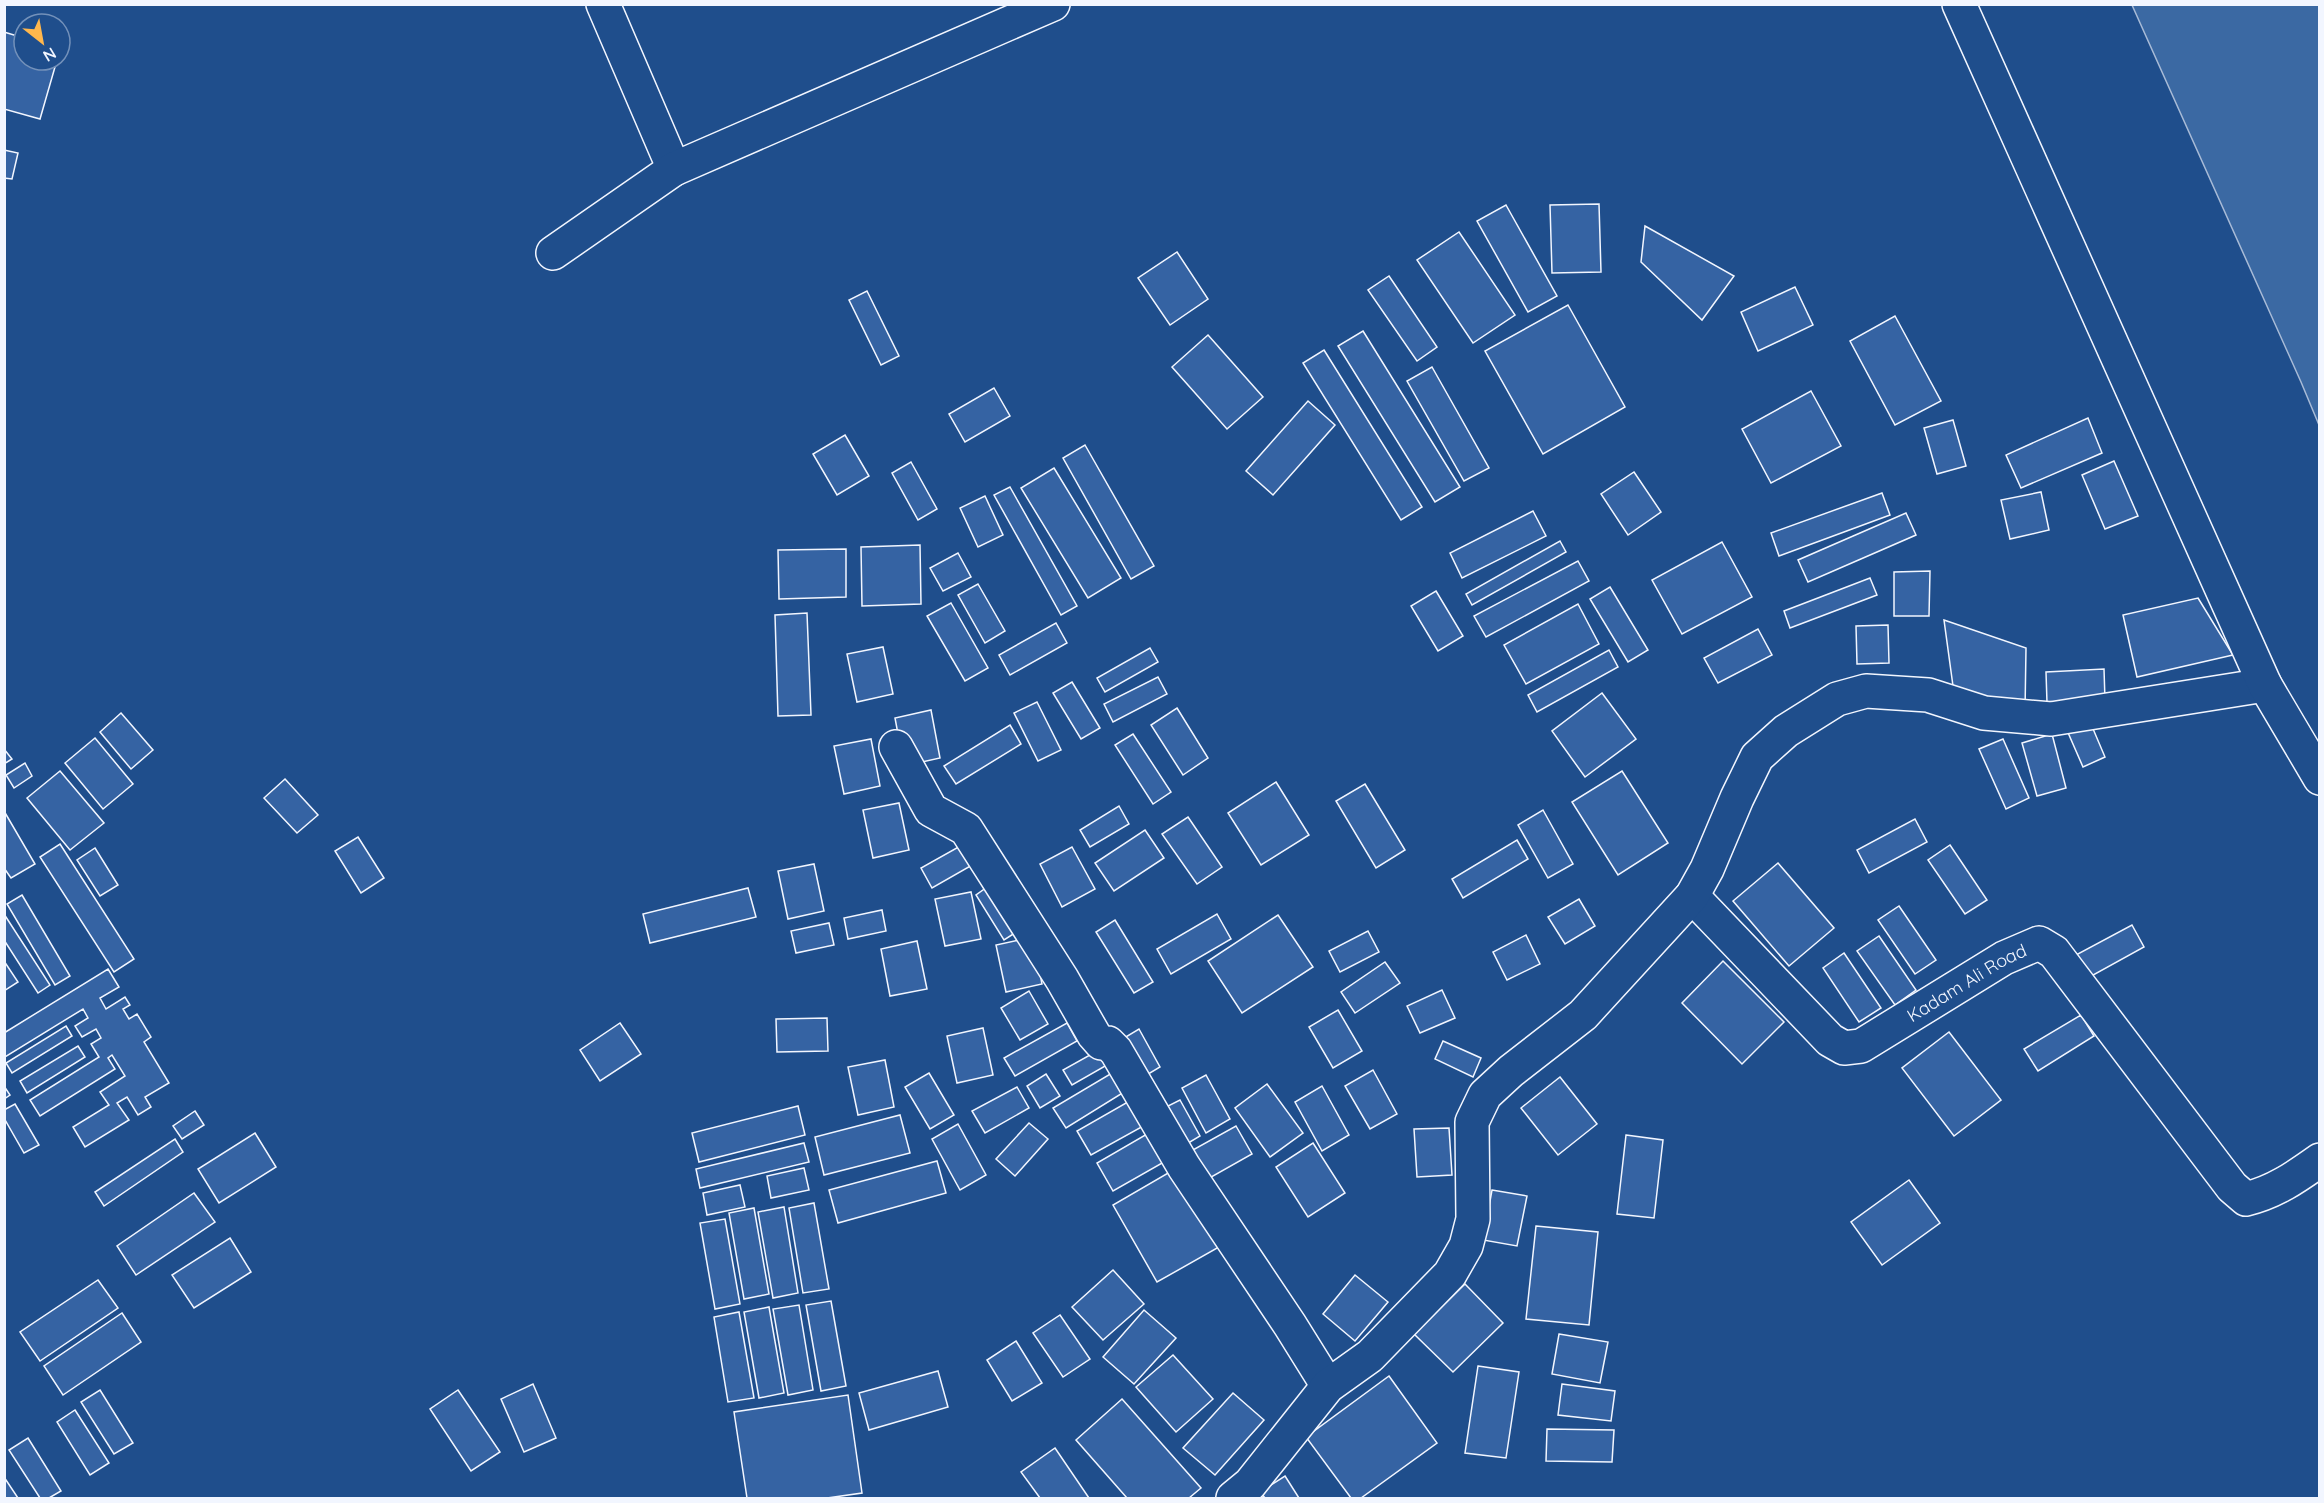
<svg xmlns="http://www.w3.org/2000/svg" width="2324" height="1503" font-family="Quicksand,sans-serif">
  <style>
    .water { fill: #3b69a3; stroke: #a8bbd7; stroke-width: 1.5 }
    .building { fill: #3563a3; stroke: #f2f6ff; stroke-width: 1.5 }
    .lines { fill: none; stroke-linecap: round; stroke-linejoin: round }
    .minor-casing { stroke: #f2f6ff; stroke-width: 36 }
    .tertiary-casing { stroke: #f2f6ff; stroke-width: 36 }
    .minor { stroke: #1f4e8c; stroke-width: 33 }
    .tertiary { stroke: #1f4e8c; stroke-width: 33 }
    .labels { text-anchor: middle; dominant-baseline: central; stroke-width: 4.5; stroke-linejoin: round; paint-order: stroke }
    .street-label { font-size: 18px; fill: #f2f6ff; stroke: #1f4e8c }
  </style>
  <rect width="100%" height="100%" fill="#1f4e8c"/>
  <polygon class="water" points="2132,5 2319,5 2319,425 2301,382"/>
  <g class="building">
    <polygon points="4,32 24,38 24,60 57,60 40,119 4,109"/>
    <polygon points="4,150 18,153 12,179 4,178"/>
    <polygon points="1599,204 1601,272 1552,273 1550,205"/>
    <polygon points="1506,205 1557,296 1528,312 1477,221"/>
    <polygon points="1645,226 1734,276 1702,320 1641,262"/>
    <polygon points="1459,232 1515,315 1473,343 1417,260"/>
    <polygon points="1177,252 1208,299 1170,325 1138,278"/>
    <polygon points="1389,276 1437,347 1417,361 1368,290"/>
    <polygon points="1795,287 1813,325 1758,351 1741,312"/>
    <polygon points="867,291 899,356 881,365 849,300"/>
    <polygon points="1568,305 1625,407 1543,454 1485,351"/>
    <polygon points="1895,316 1941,401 1895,425 1850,341"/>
    <polygon points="1363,331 1460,487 1435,502 1338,346"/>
    <polygon points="1208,335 1263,397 1227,429 1172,367"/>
    <polygon points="1324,350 1422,507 1401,520 1303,363"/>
    <polygon points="1432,367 1489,468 1464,481 1407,381"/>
    <polygon points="994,388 1010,416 965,442 949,414"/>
    <polygon points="1811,391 1841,446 1771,483 1742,429"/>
    <polygon points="1308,401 1335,425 1273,495 1246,471"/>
    <polygon points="2088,418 2102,453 2021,488 2006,455"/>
    <polygon points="1953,420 1966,466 1937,474 1924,428"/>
    <polygon points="845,435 869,476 837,495 813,454"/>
    <polygon points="1085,445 1154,566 1131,579 1063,458"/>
    <polygon points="2114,461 2138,516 2105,529 2082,475"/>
    <polygon points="911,462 937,509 918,520 892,473"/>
    <polygon points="1054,468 1121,578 1088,598 1021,488"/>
    <polygon points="1634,472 1661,512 1628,535 1601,494"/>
    <polygon points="1010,487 1077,606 1061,615 994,495"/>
    <polygon points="2041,492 2049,530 2010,539 2001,500"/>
    <polygon points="1882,493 1890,515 1779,556 1771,533"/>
    <polygon points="985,496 1003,535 978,547 960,508"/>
    <polygon points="1533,511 1546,536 1462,578 1450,553"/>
    <polygon points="1906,513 1916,535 1808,582 1798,560"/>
    <polygon points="1560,541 1566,552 1472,605 1466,594"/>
    <polygon points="1722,542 1752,597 1682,634 1652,580"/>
    <polygon points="920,545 921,604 862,606 861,547"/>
    <polygon points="846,549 846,597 779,599 778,550"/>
    <polygon points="958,553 971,577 943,591 930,568"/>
    <polygon points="1578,561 1589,581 1486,637 1474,616"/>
    <polygon points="1930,571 1929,616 1894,616 1894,572"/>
    <polygon points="1870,578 1877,595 1790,628 1784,611"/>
    <polygon points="978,584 1005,631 985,643 958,595"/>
    <polygon points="1610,587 1648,650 1628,662 1590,599"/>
    <polygon points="1436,591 1463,636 1438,651 1411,606"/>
    <polygon points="2198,598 2233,655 2137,677 2123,615"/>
    <polygon points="951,603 988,668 965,681 927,616"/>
    <polygon points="1578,604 1599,644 1526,684 1504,645"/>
    <polygon points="807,613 811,715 778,716 775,615"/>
    <polygon points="1944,620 2026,648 2025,712 1953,686"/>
    <polygon points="1056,623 1067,643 1010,675 999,655"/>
    <polygon points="1888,625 1889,663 1857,664 1856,626"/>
    <polygon points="1758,629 1772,655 1718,683 1704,658"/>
    <polygon points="883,647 893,694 857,702 847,654"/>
    <polygon points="1150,648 1158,662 1105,692 1097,678"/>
    <polygon points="1609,650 1618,667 1537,712 1528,695"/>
    <polygon points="2104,669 2105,700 2047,703 2046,672"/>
    <polygon points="1158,677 1167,694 1113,722 1104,704"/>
    <polygon points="1072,682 1100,728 1081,739 1053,693"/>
    <polygon points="1602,693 1636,739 1585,777 1552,731"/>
    <polygon points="1037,702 1061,750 1038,761 1014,713"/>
    <polygon points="1177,708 1208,758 1183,775 1151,725"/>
    <polygon points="931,710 940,758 904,766 895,718"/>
    <polygon points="121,713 153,750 131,769 100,732"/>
    <polygon points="2088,717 2105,757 2083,767 2066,728"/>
    <polygon points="1010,725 1021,744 956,784 944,766"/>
    <polygon points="1133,734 1171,792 1153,804 1115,745"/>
    <polygon points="2052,734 2066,788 2037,796 2022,743"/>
    <polygon points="95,738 133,784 103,809 65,763"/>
    <polygon points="871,739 880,786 844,794 834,746"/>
    <polygon points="2003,739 2029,798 2006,809 1979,749"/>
    <polygon points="4,749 12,759 4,764"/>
    <polygon points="25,763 32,776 14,788 6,775"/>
    <polygon points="60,771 104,823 70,850 27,798"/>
    <polygon points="1622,771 1668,843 1618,875 1572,802"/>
    <polygon points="285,779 318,815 297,833 264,798"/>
    <polygon points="1276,782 1309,835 1261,865 1228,813"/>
    <polygon points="1365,784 1405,850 1376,868 1336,801"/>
    <polygon points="899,803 909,850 873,858 863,810"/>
    <polygon points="1119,806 1129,824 1090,847 1080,830"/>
    <polygon points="1543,810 1573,864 1548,878 1518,825"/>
    <polygon points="4,811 35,864 11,878 4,868"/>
    <polygon points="1188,817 1222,867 1197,884 1162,834"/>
    <polygon points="1915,819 1927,842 1869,873 1857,850"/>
    <polygon points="1145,830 1164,858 1114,891 1095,863"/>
    <polygon points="358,837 384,878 361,893 335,851"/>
    <polygon points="1517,840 1528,859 1463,898 1452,879"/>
    <polygon points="60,844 134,959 114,972 40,857"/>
    <polygon points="962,845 974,864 932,888 921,868"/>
    <polygon points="1950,845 1987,900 1965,914 1928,860"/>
    <polygon points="1072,847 1095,889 1062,907 1040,864"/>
    <polygon points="95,848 118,885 100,896 77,860"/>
    <polygon points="1778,863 1834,928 1789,966 1733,901"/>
    <polygon points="814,864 824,911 788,919 778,871"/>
    <polygon points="990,885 1018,931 1004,940 976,895"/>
    <polygon points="748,888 756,917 650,943 643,914"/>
    <polygon points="971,892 981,939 945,946 935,899"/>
    <polygon points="22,895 70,976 55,985 7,904"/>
    <polygon points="1579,899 1595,926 1565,944 1548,917"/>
    <polygon points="1899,906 1936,960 1915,974 1878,920"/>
    <polygon points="882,910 886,931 848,939 844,918"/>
    <polygon points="4,914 50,985 38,993 4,940"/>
    <polygon points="1217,914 1231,939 1171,974 1157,949"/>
    <polygon points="1278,915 1313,967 1242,1013 1208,961"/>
    <polygon points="1115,920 1153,982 1134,993 1096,932"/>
    <polygon points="829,923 834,945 796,953 791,931"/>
    <polygon points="2132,925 2144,947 2086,979 2074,956"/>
    <polygon points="1368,931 1379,952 1340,972 1329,951"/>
    <polygon points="1526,935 1540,964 1507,980 1493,952"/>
    <polygon points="1879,936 1916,990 1895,1005 1857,951"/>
    <polygon points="1033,937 1042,984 1006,992 996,945"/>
    <polygon points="917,941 927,989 890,996 881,949"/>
    <polygon points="1844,953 1881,1008 1859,1022 1823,968"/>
    <polygon points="4,961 18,982 4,991"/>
    <polygon points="1723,961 1784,1022 1742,1064 1682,1003"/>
    <polygon points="1385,962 1400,983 1355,1013 1341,992"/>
    <polygon points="108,969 119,987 100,998 106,1009 125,997 130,1005 123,1009 129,1019 137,1014 151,1037 144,1042 169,1083 145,1097 151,1107 138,1115 127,1097 117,1103 129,1120 85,1147 73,1127 109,1105 100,1092 125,1076 112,1055 108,1058 115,1069 40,1116 30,1100 99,1057 91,1044 101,1038 96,1029 82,1037 75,1026 88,1018 83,1009 5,1057 4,1033"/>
    <polygon points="1442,990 1455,1018 1420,1033 1407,1006"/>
    <polygon points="1029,991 1048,1024 1020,1040 1001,1008"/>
    <polygon points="1338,1010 1362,1051 1333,1068 1309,1027"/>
    <polygon points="2081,1015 2094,1036 2038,1071 2024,1049"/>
    <polygon points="827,1018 828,1051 777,1052 776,1019"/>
    <polygon points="620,1023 641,1054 600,1081 580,1050"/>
    <polygon points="1067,1023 1077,1041 1015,1076 1004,1058"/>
    <polygon points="66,1026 72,1036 12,1073 6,1063"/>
    <polygon points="983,1028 993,1075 957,1083 947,1036"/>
    <polygon points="1139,1029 1160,1067 1145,1076 1124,1038"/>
    <polygon points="1949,1032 2001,1100 1954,1136 1902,1068"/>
    <polygon points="1443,1041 1481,1058 1473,1077 1435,1059"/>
    <polygon points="78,1046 85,1057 27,1093 20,1081"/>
    <polygon points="1106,1046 1114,1061 1072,1085 1063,1070"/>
    <polygon points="885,1060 894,1107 858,1115 848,1067"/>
    <polygon points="1117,1070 1129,1089 1066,1128 1053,1108"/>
    <polygon points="1373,1070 1397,1114 1370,1129 1345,1086"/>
    <polygon points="929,1073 954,1115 930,1129 905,1087"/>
    <polygon points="1046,1074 1060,1096 1040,1108 1027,1086"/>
    <polygon points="1206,1075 1230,1119 1206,1133 1182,1088"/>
    <polygon points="1560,1077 1597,1124 1558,1155 1521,1108"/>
    <polygon points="1267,1084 1303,1133 1270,1157 1235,1108"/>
    <polygon points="4,1086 10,1095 4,1099"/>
    <polygon points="1322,1086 1349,1135 1322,1151 1295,1102"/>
    <polygon points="1017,1087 1029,1108 985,1133 972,1111"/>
    <polygon points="1133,1099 1147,1124 1091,1155 1077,1131"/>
    <polygon points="1180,1100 1200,1136 1185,1145 1164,1108"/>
    <polygon points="15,1104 39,1145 24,1153 4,1118 4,1110"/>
    <polygon points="798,1106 805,1135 699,1162 692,1133"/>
    <polygon points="195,1111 204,1125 182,1139 173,1126"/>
    <polygon points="900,1115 910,1153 824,1175 815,1137"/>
    <polygon points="1029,1123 1048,1139 1015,1176 996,1159"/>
    <polygon points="958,1124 986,1175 960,1190 932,1139"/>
    <polygon points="1236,1126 1252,1154 1206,1180 1191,1151"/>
    <polygon points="1449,1128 1452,1175 1417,1177 1414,1129"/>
    <polygon points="255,1133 276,1167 219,1203 198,1169"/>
    <polygon points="1147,1134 1164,1162 1113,1191 1097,1163"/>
    <polygon points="1626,1135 1663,1140 1654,1218 1617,1214"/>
    <polygon points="175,1139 183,1152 104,1206 95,1192"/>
    <polygon points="804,1143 809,1162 700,1188 696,1169"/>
    <polygon points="1313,1143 1345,1193 1308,1217 1276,1167"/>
    <polygon points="937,1161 946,1193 838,1223 829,1190"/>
    <polygon points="804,1168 809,1190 771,1198 767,1176"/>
    <polygon points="1175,1169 1219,1247 1157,1282 1113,1205"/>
    <polygon points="1909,1180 1940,1223 1882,1265 1851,1222"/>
    <polygon points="740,1185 745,1207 707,1215 703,1193"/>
    <polygon points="1492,1190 1527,1196 1517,1246 1483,1240"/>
    <polygon points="194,1193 215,1222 136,1275 117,1246"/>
    <polygon points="814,1203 829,1289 803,1293 789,1208"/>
    <polygon points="784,1207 798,1293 773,1298 758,1212"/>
    <polygon points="754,1208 769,1294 744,1299 729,1213"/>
    <polygon points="725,1219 740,1304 715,1309 700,1223"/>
    <polygon points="1536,1226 1598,1232 1589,1325 1526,1319"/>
    <polygon points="230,1238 251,1272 194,1308 172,1275"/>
    <polygon points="1113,1270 1144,1304 1103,1340 1072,1307"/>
    <polygon points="1355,1275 1388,1302 1355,1341 1323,1314"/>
    <polygon points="98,1280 118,1308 40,1361 20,1332"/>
    <polygon points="1465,1284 1503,1323 1453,1372 1414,1334"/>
    <polygon points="831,1301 846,1386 821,1391 806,1305"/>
    <polygon points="799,1305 813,1390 788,1395 773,1309"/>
    <polygon points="769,1307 784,1393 759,1398 744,1312"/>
    <polygon points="1144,1310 1176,1338 1134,1384 1103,1357"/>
    <polygon points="739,1312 754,1398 728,1402 714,1317"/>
    <polygon points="122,1313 141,1342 63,1395 44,1366"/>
    <polygon points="1060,1315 1090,1359 1063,1377 1033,1333"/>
    <polygon points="1559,1334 1608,1342 1600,1383 1552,1374"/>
    <polygon points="1016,1341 1042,1383 1012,1401 987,1360"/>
    <polygon points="1173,1355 1213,1399 1176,1432 1136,1387"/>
    <polygon points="1478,1366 1519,1372 1506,1458 1465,1453"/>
    <polygon points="938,1371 948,1407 869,1430 859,1393"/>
    <polygon points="1389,1376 1437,1443 1361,1498 1351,1498 1306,1437"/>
    <polygon points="533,1384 556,1438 524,1452 501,1399"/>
    <polygon points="1562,1384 1615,1391 1611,1421 1558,1415"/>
    <polygon points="100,1390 133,1443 114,1454 81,1402"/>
    <polygon points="458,1390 500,1452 471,1471 430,1409"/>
    <polygon points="1233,1393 1264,1420 1215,1475 1183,1448"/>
    <polygon points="848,1395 862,1493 827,1498 747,1498 734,1412"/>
    <polygon points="1122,1399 1201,1488 1189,1498 1127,1498 1076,1440"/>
    <polygon points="75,1410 109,1463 90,1475 57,1422"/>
    <polygon points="1547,1429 1614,1430 1612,1462 1546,1461"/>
    <polygon points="28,1438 61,1491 49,1498 40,1498 9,1450"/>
    <polygon points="1055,1448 1089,1498 1040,1498 1021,1472"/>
    <polygon points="1285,1476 1299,1498 1265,1498 1260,1492"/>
    <polygon points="4,1477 18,1498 4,1498"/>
  </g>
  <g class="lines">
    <g class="minor-casing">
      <g id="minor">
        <polyline points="603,4 674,169"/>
        <polyline points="553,253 674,169 1053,4"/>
        <polyline points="896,747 931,810 966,829 1062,979 1094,1035 1101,1043 1108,1043 1116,1051 1184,1167 1290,1325 1328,1386"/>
        <path id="s1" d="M1692,896L1830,1040L1844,1048L1861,1046L2004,958L2039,943L2054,952L2232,1187L2246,1199C2275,1192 2296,1177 2320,1160"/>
        <polyline points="1233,1498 1250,1484 1328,1386 1370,1356 1450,1274 1466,1246 1473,1219 1472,1122 1485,1095 1511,1071 1583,1015 1692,896 1707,869 1737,798 1757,757 1786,731 1837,699 1866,691 1928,695 1984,713 2051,719 2265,685"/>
      </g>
    </g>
    <g class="tertiary-casing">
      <polyline id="tertiary" points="1959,4 2265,685 2320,778"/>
    </g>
    <use href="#minor" class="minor"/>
    <use href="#tertiary" class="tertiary"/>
  </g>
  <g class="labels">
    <g class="street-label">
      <text stroke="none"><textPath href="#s1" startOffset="356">Kadam Ali Road</textPath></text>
    </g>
  </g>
  <rect width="2324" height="1503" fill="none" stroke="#f2f6ff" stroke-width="12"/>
  <g transform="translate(42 42) rotate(149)"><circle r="28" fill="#1f4e8c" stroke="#7391ba" stroke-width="1.5"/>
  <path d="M0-4.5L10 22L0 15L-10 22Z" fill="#ffb74d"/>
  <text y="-9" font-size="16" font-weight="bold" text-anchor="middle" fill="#f2f6ff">N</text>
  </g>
</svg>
